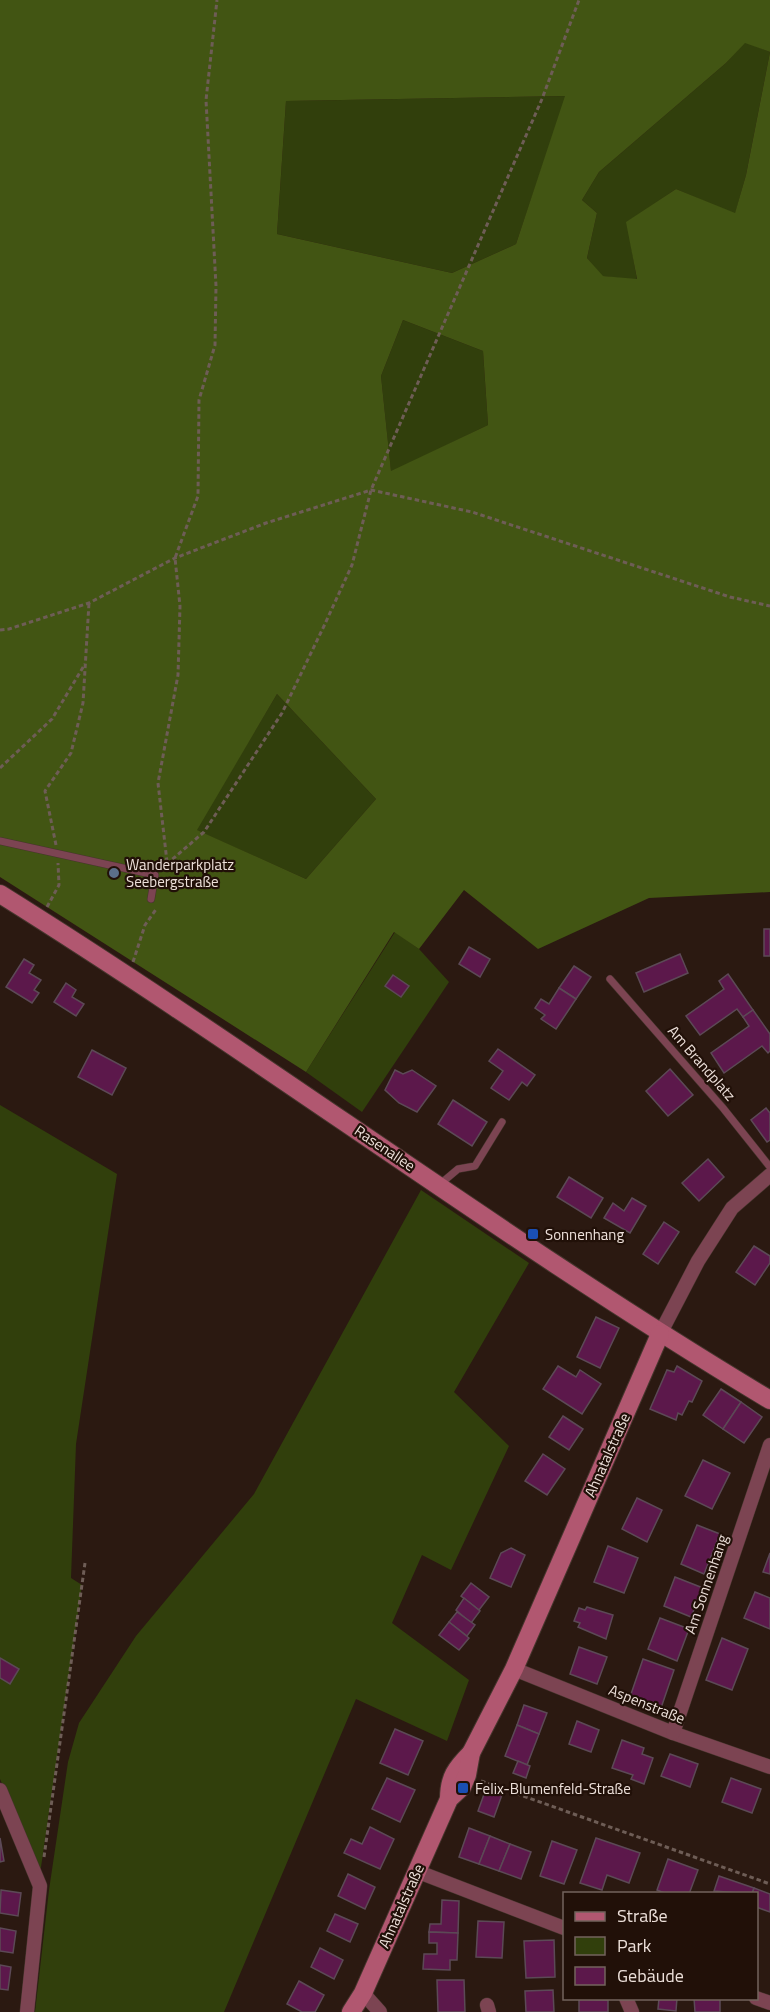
<svg xmlns="http://www.w3.org/2000/svg" width="770" height="2012" font-family="'Titillium Web',sans-serif">
  <style>
    .green { fill: #313f0c }
    .forest { fill: #425513; fill-rule: evenodd }
    .building { fill: #5c184b; stroke: #5c4956; stroke-width: 1.5 }
    .lines { fill: none; stroke-linecap: round; stroke-linejoin: round }
    .lane-casing { stroke: #46352d; stroke-width: 8 }
    .street-casing { stroke: #46352d; stroke-width: 15 }
    .secondary-casing { stroke: #46352d; stroke-width: 20 }
    .path { stroke: #6e5d56; stroke-width: 3; stroke-dasharray: 4.5 3; stroke-linecap: butt }
    .lane { stroke: #7c4452; stroke-width: 7 }
    .street { stroke: #7c4452; stroke-width: 14 }
    .secondary { stroke: #b15770; stroke-width: 18 }
    .service-dot { fill: #5c6f8a; stroke: #211008; stroke-width: 2 }
    .transit-dot { fill: #1a4fb4; stroke: #211008; stroke-width: 2 }
    .labels { text-anchor: middle; dominant-baseline: central; stroke-width: 4.5; stroke-linejoin: round; paint-order: stroke }
    .poi-label { font-size: 15px; fill: #ede0da; stroke: #211008; text-anchor: start }
    .street-label { font-size: 15px; fill: #ede0da; stroke: #211008 }
  </style>
  <rect width="100%" height="100%" fill="#2b1911"/>
  <g class="green">
    <polygon points="745,42 770,52 746,175 735,214 676,189 627,222 637,280 602,276 587,258 597,213 582,200 599,172 726,63"/>
    <polygon points="566,96 516,244 452,273 277,234 286,101"/>
    <polygon points="403,320 483,351 488,425 391,472 381,376"/>
    <polygon points="277,694 376,799 306,879 196,830"/>
    <polygon points="395,932 419,949 449,982 362,1112 306,1072"/>
    <polygon points="0,1105 117,1174 76,1444 71,1578 82,1585 40,1874 0,1779"/>
    <polygon points="421,1190 529,1263 454,1392 509,1446 451,1570 422,1555 392,1623 469,1680 447,1741 356,1699 224,2012 35,2012 49,1890 68,1762 79,1723 136,1636 254,1494"/>
  </g>
  <path class="forest" d="M0,0H770V892L649,898L538,949L464,890L419,949L394,932L306,1072L0,877ZM745,43L770,52L746,175L735,213L676,189L626,222L637,279L603,276L587,258L597,213L582,200L599,172L726,63ZM565,96L516,244L452,273L277,234L286,101ZM403,320L483,351L488,425L391,471L381,376ZM277,694L376,799L306,879L197,830Z"/>
  <g class="building">
    <rect x="764" y="929" width="6" height="27"/>
    <polygon points="469,947 490,959 480,977 459,964"/>
    <polygon points="680,954 688,973 644,992 636,973"/>
    <polygon points="24,959 34,965 29,973 41,980 34,990 39,993 32,1003 6,987"/>
    <polygon points="574,966 591,977 576,999 559,988"/>
    <polygon points="728,974 753,1010 743,1017 737,1009 700,1035 686,1016 724,989 719,981"/>
    <polygon points="393,975 409,986 401,997 385,986"/>
    <polygon points="66,983 76,990 72,997 84,1004 76,1016 54,1002"/>
    <polygon points="559,988 576,999 556,1029 541,1019 545,1015 535,1008 541,999 549,1004"/>
    <polygon points="753,1010 770,1034 770,1051 768,1053 762,1046 724,1073 711,1053 749,1026 743,1017"/>
    <polygon points="498,1049 535,1075 527,1086 522,1082 509,1100 491,1088 503,1071 489,1061"/>
    <polygon points="92,1050 126,1068 112,1095 78,1077"/>
    <polygon points="670,1069 693,1095 668,1116 646,1091"/>
    <polygon points="395,1070 403,1074 412,1070 436,1086 417,1112 399,1103 385,1090"/>
    <polygon points="453,1100 487,1122 472,1146 438,1124"/>
    <polygon points="766,1108 770,1113 770,1140 767,1142 751,1120"/>
    <polygon points="708,1159 724,1177 699,1201 682,1183"/>
    <polygon points="569,1177 603,1198 591,1218 557,1197"/>
    <polygon points="632,1198 646,1206 630,1233 604,1218 613,1203 624,1211"/>
    <polygon points="664,1222 679,1232 658,1264 643,1254"/>
    <polygon points="754,1246 770,1256 770,1263 755,1285 736,1272"/>
    <polygon points="596,1317 619,1328 600,1368 577,1357"/>
    <polygon points="558,1366 576,1377 580,1370 601,1384 582,1414 543,1389"/>
    <polygon points="677,1366 702,1381 692,1402 689,1401 682,1415 678,1413 676,1420 650,1409 667,1370 674,1372"/>
    <polygon points="721,1389 741,1402 723,1429 703,1415"/>
    <polygon points="741,1402 762,1417 744,1443 723,1429"/>
    <polygon points="563,1416 583,1429 569,1450 549,1437"/>
    <polygon points="543,1454 565,1469 547,1495 525,1481"/>
    <polygon points="703,1460 730,1473 712,1509 685,1496"/>
    <polygon points="637,1498 662,1510 647,1542 622,1529"/>
    <polygon points="697,1525 720,1534 704,1574 681,1564"/>
    <polygon points="608,1546 638,1558 624,1593 594,1582"/>
    <polygon points="511,1548 525,1555 511,1587 490,1578 501,1553"/>
    <polygon points="770,1553 770,1574 763,1572"/>
    <polygon points="675,1577 703,1588 691,1617 664,1606"/>
    <polygon points="471,1583 489,1597 479,1610 461,1596"/>
    <polygon points="755,1592 770,1598 770,1629 744,1618"/>
    <polygon points="464,1598 480,1611 471,1623 456,1610"/>
    <polygon points="587,1607 613,1615 606,1639 578,1627 580,1623 574,1621 579,1608 585,1610"/>
    <polygon points="457,1612 475,1625 467,1636 449,1622"/>
    <polygon points="660,1618 689,1629 677,1661 648,1649"/>
    <polygon points="449,1622 469,1638 459,1650 439,1635"/>
    <polygon points="722,1638 748,1649 732,1690 706,1680"/>
    <polygon points="579,1647 607,1657 597,1684 570,1674"/>
    <polygon points="0,1658 19,1669 10,1684 0,1678"/>
    <polygon points="643,1659 674,1670 661,1708 630,1697"/>
    <polygon points="524,1705 547,1713 539,1734 517,1725"/>
    <polygon points="577,1721 599,1730 591,1752 569,1744"/>
    <polygon points="517,1725 539,1734 527,1765 505,1756"/>
    <polygon points="395,1729 423,1741 408,1775 380,1763"/>
    <polygon points="622,1740 644,1748 642,1754 653,1758 644,1784 631,1779 633,1775 612,1768"/>
    <polygon points="670,1754 698,1764 690,1787 661,1776"/>
    <polygon points="518,1761 530,1766 526,1778 513,1773"/>
    <polygon points="387,1778 415,1790 400,1822 372,1809"/>
    <polygon points="731,1778 761,1789 752,1813 722,1802"/>
    <polygon points="487,1786 503,1792 494,1817 478,1811"/>
    <polygon points="370,1827 394,1839 380,1869 344,1853 351,1839 362,1844"/>
    <polygon points="469,1828 490,1836 479,1864 459,1857"/>
    <polygon points="490,1836 510,1844 499,1871 479,1864"/>
    <polygon points="0,1838 4,1861 0,1862"/>
    <polygon points="596,1838 640,1853 629,1883 607,1875 602,1890 580,1883"/>
    <polygon points="552,1841 577,1850 564,1884 540,1876"/>
    <polygon points="510,1844 531,1852 521,1879 499,1871"/>
    <polygon points="668,1859 698,1870 689,1894 667,1894 657,1890"/>
    <polygon points="348,1874 375,1887 365,1909 338,1896"/>
    <polygon points="719,1876 754,1888 752,1894 714,1891"/>
    <polygon points="754,1888 770,1894 770,1912 756,1907 756,1894 752,1894"/>
    <polygon points="1,1890 21,1893 18,1916 0,1913"/>
    <polygon points="442,1900 459,1901 458,1933 429,1932 430,1924 441,1924"/>
    <polygon points="335,1914 358,1924 350,1942 327,1931"/>
    <polygon points="478,1921 504,1922 502,1958 476,1957"/>
    <polygon points="0,1928 16,1931 13,1953 0,1951"/>
    <polygon points="429,1932 458,1933 457,1960 450,1960 450,1970 423,1969 424,1954 437,1954 437,1943 429,1943"/>
    <polygon points="554,1940 555,1977 526,1978 524,1941"/>
    <polygon points="320,1948 343,1960 334,1979 311,1967"/>
    <polygon points="0,1965 11,1967 8,1990 0,1989"/>
    <polygon points="437,1980 464,1980 465,2012 438,2012"/>
    <polygon points="299,1981 324,1995 315,2012 302,2012 287,2004"/>
    <polygon points="553,1990 554,2012 526,2012 525,1991"/>
    <polygon points="659,1998 677,1998 676,2011 658,2009"/>
    <polygon points="694,1998 720,1998 720,2012 695,2012"/>
    <polygon points="579,1999 608,2000 608,2012 579,2012"/>
  </g>
  <g class="lines">
    <g class="lane-casing">
      <g id="lane">
        <polyline points="0,841 155,875 151,899"/>
        <polyline points="610,979 723,1108 770,1167"/>
        <polyline points="439,1185 458,1169 475,1166 502,1122"/>
      </g>
    </g>
    <g class="street-casing">
      <g id="street">
        <polyline points="660,1334 698,1261 732,1208 770,1175"/>
        <polyline points="514,1669 673,1733 770,1767"/>
        <polyline points="673,1733 770,1445"/>
        <polyline points="0,1790 40,1886 27,2012"/>
        <polyline points="416,1871 564,1928"/>
        <polyline points="363,1993 380,2012"/>
        <polyline points="626,1998 632,2012"/>
        <polyline points="756,1998 770,2003"/>
        <polyline points="487,2005 489,2012"/>
      </g>
    </g>
    <g class="secondary-casing">
      <g id="secondary">
        <path d="M0,894C261,1057 506,1242 770,1400"/>
        <path d="M449,1799C449,1777 456,1768 471,1753"/>
        <polyline points="351,2012 363,1993 449,1799 462,1787 467,1775 471,1753 514,1669 660,1334"/>
      </g>
    </g>
    <g class="path">
      <polyline points="0,630 9,629 89,603 175,558 266,523 371,490 472,512 730,597 770,606"/>
      <polyline points="0,768 52,719 85,664"/>
      <polyline points="56,845 45,791 71,753 83,703 89,603"/>
      <polyline points="167,862 158,783 178,675 180,606 175,558 198,496 199,400 215,345 216,286 206,100 217,0"/>
      <polyline points="161,869 204,832 282,713 324,626 352,565 371,490 542,99 579,0"/>
      <polyline points="47,907 59,885 58,863"/>
      <polyline points="133,962 145,925 157,908"/>
      <polyline points="481,1781 770,1884"/>
      <polyline points="44,1857 85,1563"/>
    </g>
    <use href="#lane" class="lane"/>
    <use href="#street" class="street"/>
    <use href="#secondary" class="secondary"/>
  </g>
  <circle class="service-dot" cx="114" cy="873" r="6"/>
  <g class="transit-dot">
    <rect x="527" y="1228" width="12" height="12" rx="3"/>
    <rect x="457" y="1782" width="12" height="12" rx="3"/>
  </g>
  <g class="labels">
    <g class="poi-label">
      <text x="126" y="864">Wanderparkplatz<tspan x="126" dy="17">Seebergstraße</tspan></text>
      <text x="545" y="1234">Sonnenhang</text>
      <text x="475" y="1788">Felix-Blumenfeld-Straße</text>
    </g>
    <g class="street-label">
      <text transform="translate(702 1063) rotate(49)">Am Brandplatz</text>
      <text transform="translate(385 1148) rotate(34)">Rasenallee</text>
      <text transform="translate(607 1455) rotate(-66)">Ahnatalstraße</text>
      <text transform="translate(706 1584) rotate(-71)">Am Sonnenhang</text>
      <text transform="translate(647 1704) rotate(22)">Aspenstraße</text>
      <text transform="translate(401 1906) rotate(-66)">Ahnatalstraße</text>
    </g>
  </g>
  <rect x="563" y="1892" width="195" height="108" fill="#211008" stroke="#73635c" stroke-width="1.5"/>
  <rect x="575" y="1912" width="30" height="9" fill="#b15770" stroke="#73635c" stroke-width="1.5"/>
  <text x="617" y="1922" font-size="18" fill="#ede0da">Straße</text>
  <rect x="575" y="1937" width="30" height="18" fill="#313f0c" stroke="#73635c" stroke-width="1.5"/>
  <text x="617" y="1952" font-size="18" fill="#ede0da">Park</text>
  <rect x="575" y="1967" width="30" height="18" fill="#5c184b" stroke="#73635c" stroke-width="1.5"/>
  <text x="617" y="1982" font-size="18" fill="#ede0da">Gebäude</text>
</svg>
